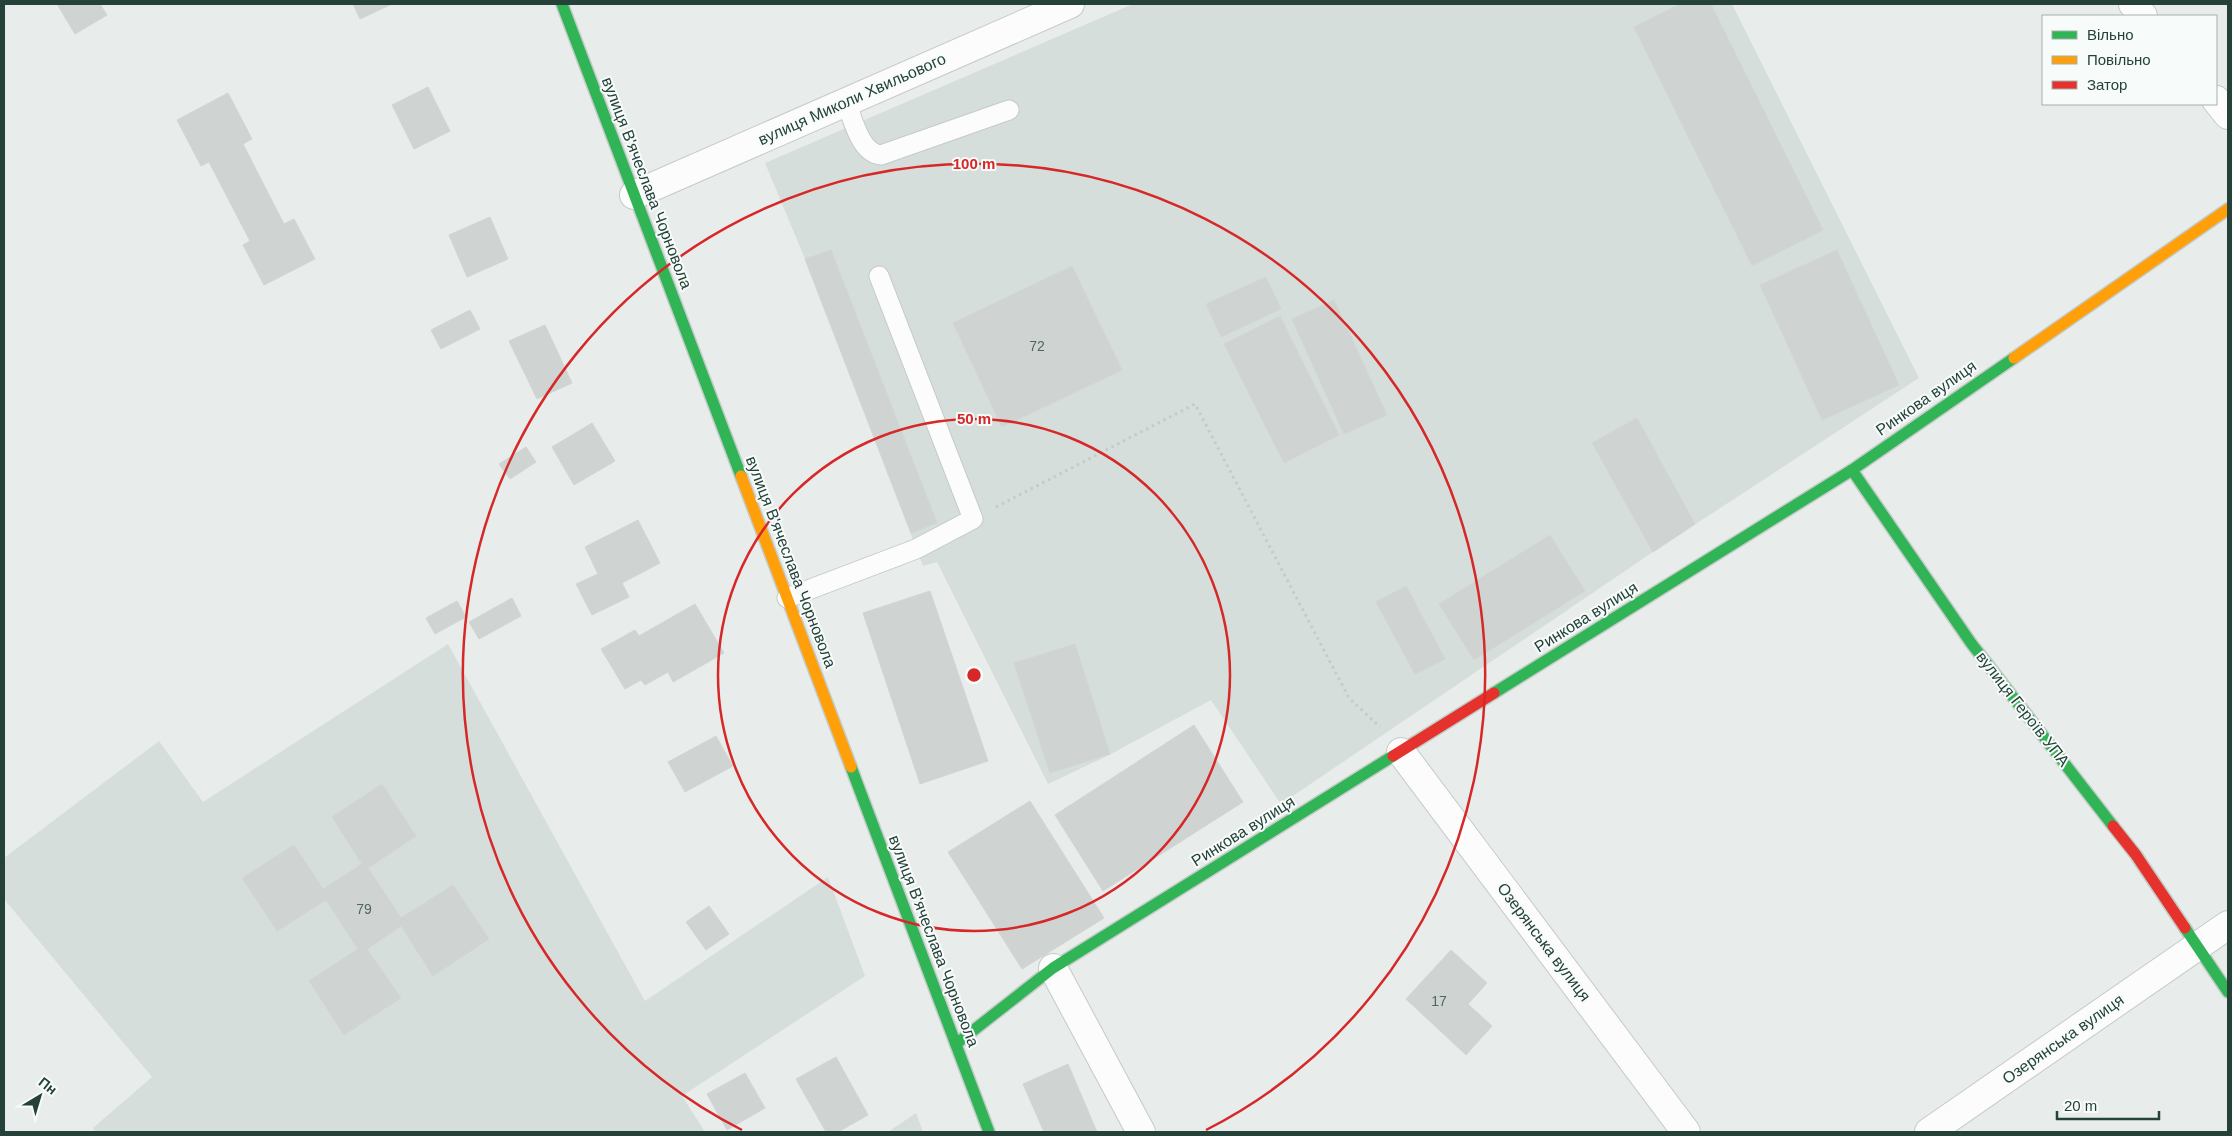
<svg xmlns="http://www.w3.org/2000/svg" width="2232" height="1136" font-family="Helvetica,sans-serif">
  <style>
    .built { fill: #d6dedb }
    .building { fill: #cfd4d2; stroke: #d1d6d4 }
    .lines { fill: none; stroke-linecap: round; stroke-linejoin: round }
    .lane-casing { stroke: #c5cac8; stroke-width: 21 }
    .street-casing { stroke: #c5cac8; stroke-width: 30 }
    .fast-casing { stroke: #c3cbc8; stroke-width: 14 }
    .slow-casing { stroke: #c3cbc8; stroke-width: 14 }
    .jam-casing { stroke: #c3cbc8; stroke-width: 14 }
    .path { stroke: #c3ccca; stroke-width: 3; stroke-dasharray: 2.5 4; stroke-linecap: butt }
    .lane { stroke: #fcfcfc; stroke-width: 19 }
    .street { stroke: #fcfcfc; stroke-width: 28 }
    .fast { stroke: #30b455; stroke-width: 11 }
    .slow { stroke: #ff9f0a; stroke-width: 11 }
    .jam { stroke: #e5322d; stroke-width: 11 }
    .ring { fill: none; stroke: #d62828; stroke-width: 2.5 }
    .labels { text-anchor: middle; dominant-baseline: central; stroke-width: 4; stroke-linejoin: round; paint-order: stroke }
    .number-label { font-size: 14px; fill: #506761 }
    .street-label { font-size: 16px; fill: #24423a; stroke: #f7fbf9 }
    .centre { fill: #d62828; stroke: #f7fbf9; stroke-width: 2.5 }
    .ring-label { font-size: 15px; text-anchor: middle; font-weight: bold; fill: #d62828; stroke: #f7fbf9; stroke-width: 4; stroke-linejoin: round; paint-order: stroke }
  </style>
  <rect width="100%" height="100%" fill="#e8edeb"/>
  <g class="built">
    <polygon points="1133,4 1732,4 1919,378 1653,552 1281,804 1211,700 1111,754 1048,784 937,562 923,566 805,259 765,163"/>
    <polygon points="448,644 645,1001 828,877 865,976 682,1096 705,1132 95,1132 93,1128 152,1077 4,899 4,858 159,741 203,802"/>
    <polygon points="916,1113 923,1132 888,1132"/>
  </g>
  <g class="building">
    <polygon points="57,4 100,4 107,15 75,34"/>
    <polygon points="353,4 392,4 360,19"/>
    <polygon points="1680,4 1711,4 1823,230 1752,266 1634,27"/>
    <polygon points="428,87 450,131 414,149 392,105"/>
    <polygon points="228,93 252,139 243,144 284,224 294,219 315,259 264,285 243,245 250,241 209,162 201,166 177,120"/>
    <polygon points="490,217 508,259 467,277 449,235"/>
    <polygon points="831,250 937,523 911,533 805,259"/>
    <polygon points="1837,250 1899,385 1822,420 1760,285"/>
    <polygon points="1072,266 1122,370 1002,427 953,323"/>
    <polygon points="1266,277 1281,309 1221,337 1206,304"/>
    <polygon points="1334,300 1387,415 1344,434 1292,319"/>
    <polygon points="470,310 480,329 441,349 431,330"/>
    <polygon points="1280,316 1339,435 1284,463 1224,344"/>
    <polygon points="545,325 572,383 537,399 509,341"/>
    <polygon points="1637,418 1695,524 1653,552 1592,443"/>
    <polygon points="592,423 615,461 574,485 552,447"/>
    <polygon points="526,447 536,462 510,479 499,464"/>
    <polygon points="638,520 660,563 622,583 629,597 592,615 576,584 598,574 585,547"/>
    <polygon points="1550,535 1585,591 1474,660 1439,604"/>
    <polygon points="1406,586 1445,659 1415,674 1376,602"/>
    <polygon points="930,591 988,761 920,784 863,613"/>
    <polygon points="512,598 521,616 479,639 469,622"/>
    <polygon points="457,601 466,617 435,634 426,618"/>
    <polygon points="695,604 724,653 673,682 668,672 645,685 641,680 625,689 601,649 635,630 639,636"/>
    <polygon points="1075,644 1110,754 1050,773 1014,663"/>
    <polygon points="1194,725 1243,802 1103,891 1055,815"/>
    <polygon points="716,736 733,766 685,792 668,762"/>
    <polygon points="382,784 416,836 368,868 401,918 453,885 489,939 433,976 401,926 367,949 401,998 344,1035 309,981 358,949 326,900 277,931 242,878 294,845 323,889 362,864 332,817"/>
    <polygon points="1030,801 1104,918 1022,969 948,852"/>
    <polygon points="709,906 729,934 706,950 686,922"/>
    <polygon points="1451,950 1487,983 1468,1004 1492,1026 1466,1055 1406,999"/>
    <polygon points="836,1057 868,1115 838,1132 826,1132 796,1079"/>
    <polygon points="1068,1064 1097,1132 1044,1132 1023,1084"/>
    <polygon points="745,1073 765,1108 727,1130 707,1094"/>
  </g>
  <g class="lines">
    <g class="lane-casing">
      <g id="lane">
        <path d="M846,102C853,119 860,153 881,155L1009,110"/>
        <polyline points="787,598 916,549 973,519 879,276"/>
      </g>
    </g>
    <g class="street-casing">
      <g id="street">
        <polyline points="2133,4 2143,16"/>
        <polyline points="2216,100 2228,115"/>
        <polyline points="634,195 1070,4"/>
        <polyline points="1401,752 1686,1132"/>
        <polyline points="1053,968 1141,1132"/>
        <polyline points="1929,1132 2228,925"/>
      </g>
    </g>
    <g class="fast-casing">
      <g id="fast">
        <polyline points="562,4 741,476"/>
        <polyline points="1852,470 1971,643 2113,826"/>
        <polyline points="1494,693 1852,470 2014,358"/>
        <polyline points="851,767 989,1132"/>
        <polyline points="2185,928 2228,992"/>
        <polyline points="956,1044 1053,968 1393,756"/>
      </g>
    </g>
    <g class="slow-casing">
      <g id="slow">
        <polyline points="2014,358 2228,209"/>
        <polyline points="741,476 851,767"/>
      </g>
    </g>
    <g class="jam-casing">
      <g id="jam">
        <polyline points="1393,756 1494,693"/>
        <polyline points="2113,826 2136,855 2185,928"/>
      </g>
    </g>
    <polyline class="path" points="996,507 1195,404 1349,698 1380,727"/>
    <use href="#lane" class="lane"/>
    <use href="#street" class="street"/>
    <use href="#fast" class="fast"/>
    <use href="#slow" class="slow"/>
    <use href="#jam" class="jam"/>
  </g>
  <g class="ring">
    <circle cx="974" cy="675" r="256"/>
    <path d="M742 1130A511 511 0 1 1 1206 1130"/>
  </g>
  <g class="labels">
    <g class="number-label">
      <text x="1037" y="346">72</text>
      <text x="364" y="909">79</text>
      <text x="1439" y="1001">17</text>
    </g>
    <g class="street-label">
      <text transform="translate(852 99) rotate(-24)">вулиця Миколи Хвильового</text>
      <text transform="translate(647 183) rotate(69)">вулиця В'ячеслава Чорновола</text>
      <text transform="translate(1926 398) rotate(-35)">Ринкова вулиця</text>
      <text transform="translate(791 562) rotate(69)">вулиця В'ячеслава Чорновола</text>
      <text transform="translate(1586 617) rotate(-32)">Ринкова вулиця</text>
      <text transform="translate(2023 709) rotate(52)">вулиця Героїв УПА</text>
      <text transform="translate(1243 831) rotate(-32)">Ринкова вулиця</text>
      <text transform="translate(934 941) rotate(69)">вулиця В'ячеслава Чорновола</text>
      <text transform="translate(1544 942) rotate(53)">Озерянська вулиця</text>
      <text transform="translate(2063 1039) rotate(-35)">Озерянська вулиця</text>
    </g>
  </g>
  <circle cx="974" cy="675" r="8" class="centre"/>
  <g class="ring-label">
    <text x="974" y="169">100 m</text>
    <text x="974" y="424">50 m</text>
  </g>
  <rect width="2232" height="1136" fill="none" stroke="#24423a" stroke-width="10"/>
  <rect x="2042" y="15" width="175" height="90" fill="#f7fbf9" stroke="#a3b1ad"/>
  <rect x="2052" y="31" width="25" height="8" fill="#30b455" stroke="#a3b1ad"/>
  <text x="2087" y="40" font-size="15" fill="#24423a">Вільно</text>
  <rect x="2052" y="56" width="25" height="8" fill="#ff9f0a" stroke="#a3b1ad"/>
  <text x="2087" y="65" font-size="15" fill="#24423a">Повільно</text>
  <rect x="2052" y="81" width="25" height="8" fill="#e5322d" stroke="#a3b1ad"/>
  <text x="2087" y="90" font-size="15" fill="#24423a">Затор</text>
  <g transform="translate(40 1096) rotate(38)" stroke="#f7fbf9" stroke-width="4" paint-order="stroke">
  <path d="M0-4L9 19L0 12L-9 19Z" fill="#24423a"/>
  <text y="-8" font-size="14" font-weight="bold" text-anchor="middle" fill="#24423a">Пн</text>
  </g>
  <path d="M2057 1111v8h102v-8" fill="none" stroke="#24423a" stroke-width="2.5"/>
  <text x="2064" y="1111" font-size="15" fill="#24423a" stroke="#f7fbf9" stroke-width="4" paint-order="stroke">20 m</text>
</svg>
